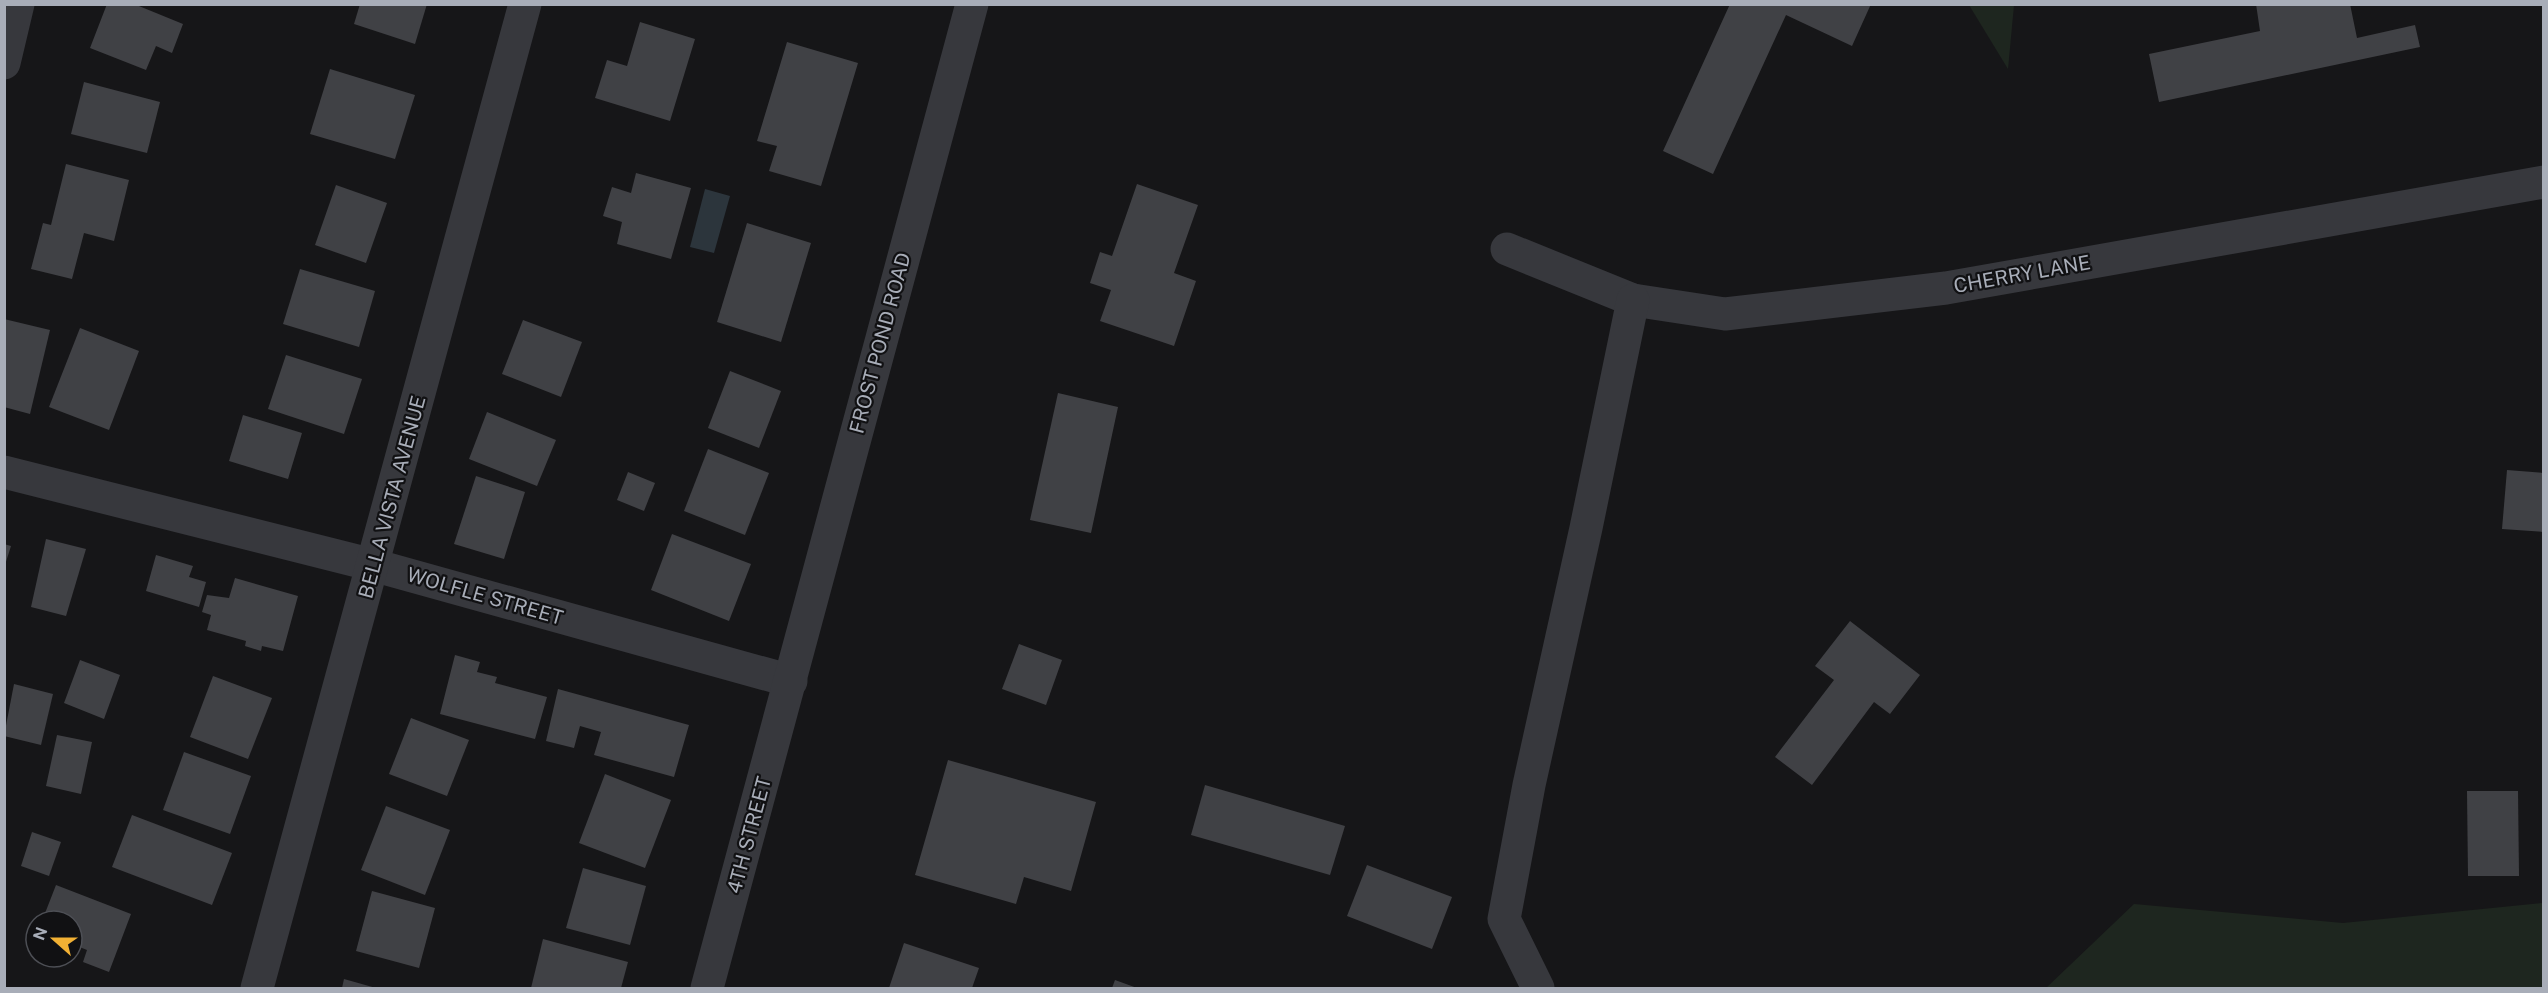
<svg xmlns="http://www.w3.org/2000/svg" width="2548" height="993" font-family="'Public Sans',sans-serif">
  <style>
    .green { fill: #1e261f }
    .water { fill: #2c353c }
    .building { fill: #404145 }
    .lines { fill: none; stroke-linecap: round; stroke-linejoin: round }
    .minor { stroke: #37383d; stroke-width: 33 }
    .labels { text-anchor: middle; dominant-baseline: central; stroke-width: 4.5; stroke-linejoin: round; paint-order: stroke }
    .street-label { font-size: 20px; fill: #a8adb8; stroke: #111113 }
  </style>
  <rect width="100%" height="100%" fill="#161618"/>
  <g class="green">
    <polygon points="1969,5 2014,5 2008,69"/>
    <polygon points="2543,903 2543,988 2046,988 2134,904 2343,923"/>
  </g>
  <polygon class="water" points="705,189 730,196 714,253 690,247"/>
  <g class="building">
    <polygon points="107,4 134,4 183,24 172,53 156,46 146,70 90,48"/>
    <polygon points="360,4 427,4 415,44 354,24"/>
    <polygon points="1730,4 1871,4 1852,46 1786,15 1713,174 1663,151"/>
    <polygon points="2256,4 2350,4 2357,38 2415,25 2420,47 2159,102 2149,54 2260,31"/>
    <polygon points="640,22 695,39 670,121 595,98 607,60 627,66"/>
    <polygon points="787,42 858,63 821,186 769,171 777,146 757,141"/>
    <polygon points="330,69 415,95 395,159 310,134"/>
    <polygon points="84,82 160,102 147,153 71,134"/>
    <polygon points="66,164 129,180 114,241 84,233 72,279 31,269 43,223 51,225"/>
    <polygon points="636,173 691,188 671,259 617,244 622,222 603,216 612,187 631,193"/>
    <polygon points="1137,184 1198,205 1174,273 1196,281 1174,346 1100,321 1111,290 1090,283 1100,252 1112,256"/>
    <polygon points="336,185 387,203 366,263 315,245"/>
    <polygon points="747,223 811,243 781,342 717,322"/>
    <polygon points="300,269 375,291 359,347 283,324"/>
    <polygon points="4,319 50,330 30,414 4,407"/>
    <polygon points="523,320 582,342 561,397 502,374"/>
    <polygon points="80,328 139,351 109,430 49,407"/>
    <polygon points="286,355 362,379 344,434 268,409"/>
    <polygon points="730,371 781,391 759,448 708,428"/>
    <polygon points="1058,393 1118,407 1091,533 1030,520"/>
    <polygon points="487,412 556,440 537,486 469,459"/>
    <polygon points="243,415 302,433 288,479 229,461"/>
    <polygon points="708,449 769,473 745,535 684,511"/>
    <polygon points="2507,470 2544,473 2544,532 2502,529"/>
    <polygon points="628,472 655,483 644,511 617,500"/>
    <polygon points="476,476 525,492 504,559 454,544"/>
    <polygon points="672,534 751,564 729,621 651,590"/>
    <polygon points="46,539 86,549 66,616 31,607"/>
    <polygon points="4,544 11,546 5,565 4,565"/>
    <polygon points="156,555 193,566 189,577 206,582 199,607 146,591"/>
    <polygon points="235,578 298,596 283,651 262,646 261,651 245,646 246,641 207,630 211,615 202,612 207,595 229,598"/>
    <polygon points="1850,621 1920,675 1890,714 1874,702 1812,785 1775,757 1834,680 1815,666"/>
    <polygon points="1019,644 1062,660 1046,705 1002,689"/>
    <polygon points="455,655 480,662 477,672 497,677 495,683 547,697 535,739 440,714"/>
    <polygon points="80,660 120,675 104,719 64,703"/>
    <polygon points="213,676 272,698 248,759 190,737"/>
    <polygon points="14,684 53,694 41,745 4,736"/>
    <polygon points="558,689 689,725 674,777 594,755 601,732 580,726 574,748 546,741"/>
    <polygon points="411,718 469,740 447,796 389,774"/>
    <polygon points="57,735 92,742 81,794 46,786"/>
    <polygon points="184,752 251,776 230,834 163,810"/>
    <polygon points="948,760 1096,802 1071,891 1024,877 1016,904 915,875"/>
    <polygon points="605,774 671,800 645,868 579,843"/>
    <polygon points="1205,785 1345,826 1330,875 1191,835"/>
    <polygon points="2467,791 2518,791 2519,876 2468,876"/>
    <polygon points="386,806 450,830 425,895 361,870"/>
    <polygon points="132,815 232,853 212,905 112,867"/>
    <polygon points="32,832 61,842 49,876 21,866"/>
    <polygon points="1367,865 1452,897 1432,949 1347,916"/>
    <polygon points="583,868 646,886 630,945 566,928"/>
    <polygon points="56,885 131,914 109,972 83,962 87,950 72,944 72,921 42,921"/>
    <polygon points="372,891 435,908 419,968 356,951"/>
    <polygon points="543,939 628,962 621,988 531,988"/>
    <polygon points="904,943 979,968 972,988 889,988"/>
    <polygon points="344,979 376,988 342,988"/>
    <polygon points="1115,980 1137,988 1112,988"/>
  </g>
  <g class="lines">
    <g class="minor">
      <polyline points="4,63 18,4"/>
      <polyline points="1507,249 1633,300 1725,314 1946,288 2544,182"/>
      <polyline points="4,472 373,565 791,681"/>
      <polyline points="257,988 525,4"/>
      <polyline points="707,988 972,4"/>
      <polyline points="1538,988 1504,919 1529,785 1586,528 1633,300"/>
    </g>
  </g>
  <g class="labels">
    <g class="street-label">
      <text transform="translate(2022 274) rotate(-10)">CHERRY LANE</text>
      <text transform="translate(880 343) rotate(-75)">FROST POND ROAD</text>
      <text transform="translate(392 497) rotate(-75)">BELLA VISTA AVENUE</text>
      <text transform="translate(485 596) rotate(16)">WOLFLE STREET</text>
      <text transform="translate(749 835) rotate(-75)">4TH STREET</text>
    </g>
  </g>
  <rect width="2548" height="993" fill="none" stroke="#a8adb8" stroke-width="12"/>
  <g transform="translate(54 939) rotate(291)"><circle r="28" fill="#111113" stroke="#4d4f55" stroke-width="1.5"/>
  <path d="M0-4.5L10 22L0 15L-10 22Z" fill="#f2b134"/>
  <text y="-9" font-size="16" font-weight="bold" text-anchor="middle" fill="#a8adb8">N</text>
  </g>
</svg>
